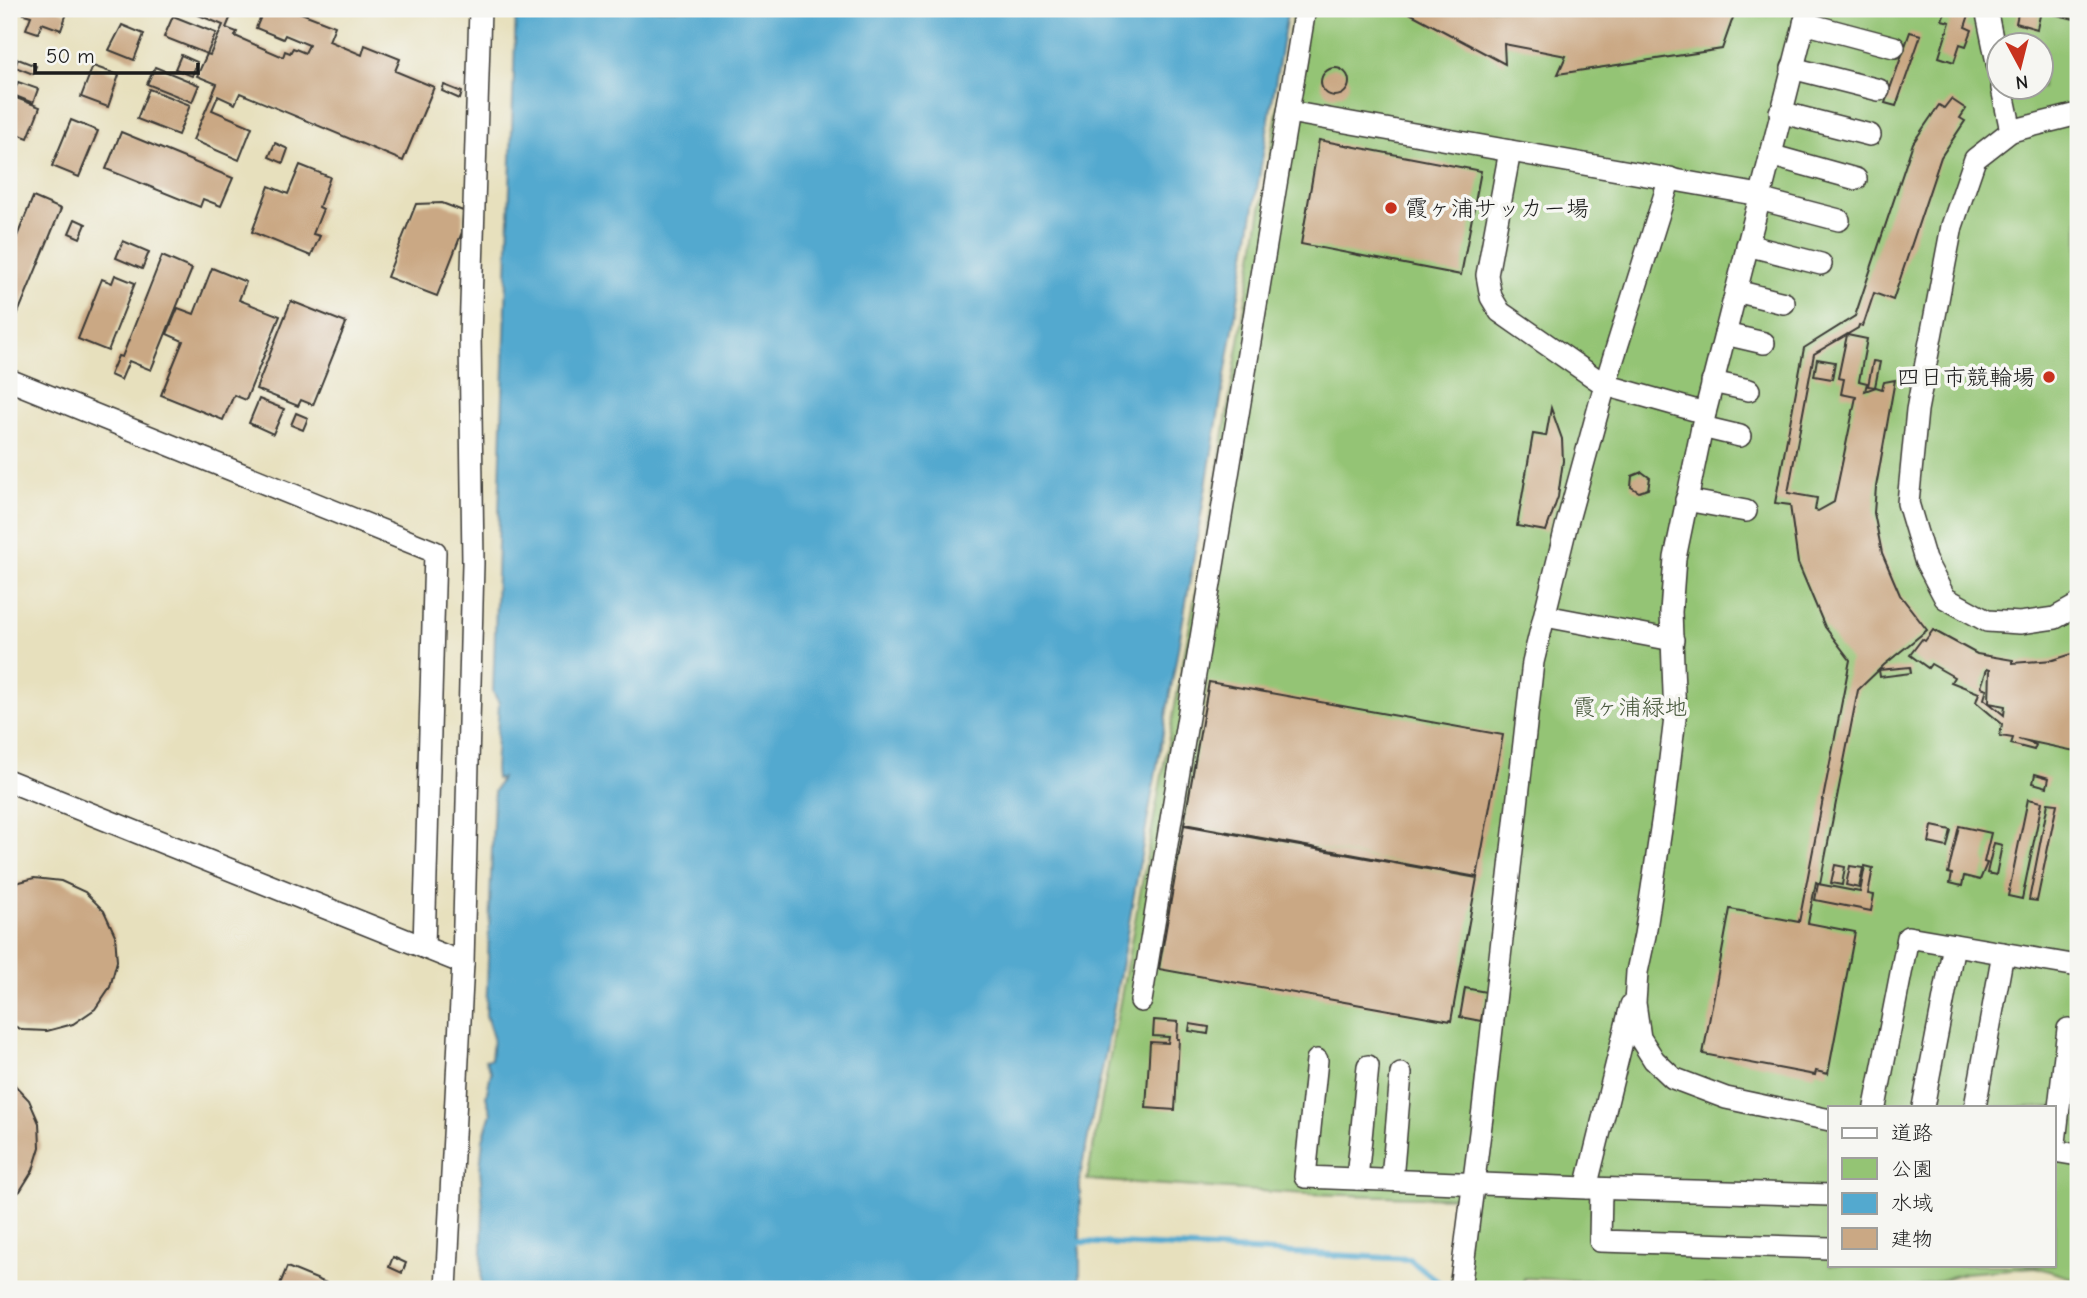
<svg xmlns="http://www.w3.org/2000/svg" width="2087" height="1298" font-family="'Comic Neue','Klee One',sans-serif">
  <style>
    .green { fill: #94c474; stroke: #587048; stroke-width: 2; fill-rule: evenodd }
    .water { fill: #53a9cf; stroke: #386276; stroke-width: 2 }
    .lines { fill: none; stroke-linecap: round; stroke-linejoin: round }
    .stream { stroke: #53a9cf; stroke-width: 6 }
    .building { fill: #caa884; fill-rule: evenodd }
    .minor-casing { stroke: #3a3934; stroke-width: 24 }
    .minor { stroke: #fff; stroke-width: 21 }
    .poi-dot { fill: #c8321e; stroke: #f6f6f2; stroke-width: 2.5 }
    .labels { text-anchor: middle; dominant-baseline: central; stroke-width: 7; stroke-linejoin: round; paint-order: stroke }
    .poi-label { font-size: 23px; fill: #1c1c1c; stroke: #f6f6f2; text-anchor: start }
    .park-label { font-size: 23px; fill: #46573b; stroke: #f6f6f2 }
  </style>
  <rect width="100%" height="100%" fill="#f6f6f2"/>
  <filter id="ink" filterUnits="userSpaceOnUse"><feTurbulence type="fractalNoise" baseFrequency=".0143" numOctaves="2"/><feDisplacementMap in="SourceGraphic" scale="14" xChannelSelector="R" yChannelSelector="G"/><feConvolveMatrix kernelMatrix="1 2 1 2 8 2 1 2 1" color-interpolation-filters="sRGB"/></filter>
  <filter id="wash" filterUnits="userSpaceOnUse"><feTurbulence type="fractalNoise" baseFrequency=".00686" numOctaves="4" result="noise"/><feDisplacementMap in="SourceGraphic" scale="28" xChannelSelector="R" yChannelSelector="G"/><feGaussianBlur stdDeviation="1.57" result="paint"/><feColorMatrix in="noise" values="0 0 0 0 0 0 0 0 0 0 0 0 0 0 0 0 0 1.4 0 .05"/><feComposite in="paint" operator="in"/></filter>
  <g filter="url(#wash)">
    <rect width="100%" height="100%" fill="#e7e0bd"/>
    <path class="green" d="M1294,9H2078V1280L2036,1267L1964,1273L1911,1289H1805L1524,1278L1523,1289H1451L1457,1198L1307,1194L1087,1180L1212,505ZM2000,46H2042V88H2000ZM1830,1107H2054V1265H1830Z"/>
    <polygon class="water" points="516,9 1288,9 1177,655 1106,1051 1080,1176 1080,1289 481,1289 483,1210 480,1169 483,1139 491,1113 486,1097 491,1072 485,1060 491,1059 493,1038 486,1015 494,792 501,778 496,779 495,769 499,703 493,692"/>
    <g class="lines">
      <polyline class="stream" points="1080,1242 1409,1259 1446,1288 1473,1289"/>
    </g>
    <g id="blocks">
      <g class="building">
        <polygon points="26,9 57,9 67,13 61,30 42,23 38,33 26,29 31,16 24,14"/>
        <polygon points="184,9 234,9 226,28 237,32 235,36 283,57 285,51 290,53 293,48 305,53 309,45 285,35 283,39 256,28 264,9 291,9 335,26 329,41 362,55 365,45 400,59 395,71 434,87 403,161 240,93 235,104 218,96 212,110 252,127 239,160 193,140 217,84 197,76 207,54 210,55 223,25"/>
        <polygon points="1402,9 1736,9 1722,49 1558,74 1566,56 1504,44 1505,64"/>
        <polygon points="1946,9 1971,9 1965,27 1972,30 1966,46 1960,44 1954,62 1939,57 1950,22 1942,20"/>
        <polygon points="2019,9 2078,9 2078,20 2041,11 2037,29 2016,23"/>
        <polygon points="173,16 216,33 207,54 164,37"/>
        <polygon points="122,25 144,34 134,60 109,50"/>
        <polygon points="1910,32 1921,35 1896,106 1885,103"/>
        <polygon points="181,55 197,62 192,76 175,69"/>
        <polygon points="18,59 36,66 33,74 15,67"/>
        <polygon points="93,66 119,75 108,107 81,97"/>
        <polygon points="155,67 199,85 192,102 147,84"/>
        <circle cx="1335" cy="82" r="14"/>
        <polygon points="18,82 38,89 33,103 13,95"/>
        <polygon points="444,85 462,92 460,99 442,91"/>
        <polygon points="149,89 190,105 178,135 137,119"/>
        <polygon points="11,96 40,107 28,138 9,131"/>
        <polygon points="1951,99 1966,109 1960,118 1965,121 1941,157 1893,300 1874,293 1863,326 1859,325 1858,328 1814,354 1788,493 1817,498 1815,510 1818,511 1834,502 1856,397 1841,394 1844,379 1838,378 1847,335 1867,339 1859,381 1867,383 1865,391 1876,387 1882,389 1884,382 1895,380 1876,487 1874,513 1882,553 1900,595 1927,630 1884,665 1858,690 1820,884 1816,882 1808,923 1855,932 1828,1074 1816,1071 1815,1075 1703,1054 1730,909 1799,922 1850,660 1825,627 1798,563 1790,505 1775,503 1804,348 1855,316 1913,143 1939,105 1944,108"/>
        <polygon points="71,120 98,131 79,177 52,166"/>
        <polygon points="121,132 233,178 221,206 203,199 200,207 106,169"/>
        <polygon points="1319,140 1481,171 1461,275 1301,244"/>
        <polygon points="275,143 288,149 283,163 269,157"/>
        <polygon points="300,165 330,177 319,207 323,209 313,234 320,236 311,256 252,232 269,186 288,194"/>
        <polygon points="33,197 61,209 11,330 9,329 9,256"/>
        <polygon points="442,203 463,211 462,232 437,296 387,277 416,204"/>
        <polygon points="75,219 86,224 80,238 69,233"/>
        <polygon points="123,241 149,252 142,269 116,258"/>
        <polygon points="162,256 192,269 151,370 129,361 121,380 110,375 118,356 122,357"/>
        <polygon points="212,268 246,282 239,300 280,316 246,400 234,395 223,420 161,395 183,341 167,334 178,308 194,314"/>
        <polygon points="115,275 135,283 108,351 78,339 102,279 112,283"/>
        <polygon points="291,301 346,323 313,405 301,400 298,406 256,389"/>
        <polygon points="1817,359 1835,362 1832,379 1814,376"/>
        <polygon points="1873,361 1880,362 1875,387 1868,386"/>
        <polygon points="259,399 284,409 273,434 249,423"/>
        <polygon points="1551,408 1562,439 1563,461 1558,497 1546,531 1517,526 1533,434 1546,436"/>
        <polygon points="296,413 308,418 303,430 291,425"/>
        <polygon points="1642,472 1650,478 1648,489 1639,492 1631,487 1632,476"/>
        <path d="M1933,630L1977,654L2013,660V663L2053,660L2078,652V759L2075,751L2018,739L2036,745L2034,750L2011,744L2013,738L2000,736L2002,724L1976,702L1979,693L1951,682L1954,677L1931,664L1928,668L1910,655L1922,639L1925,641ZM1987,669L1990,670L1989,703L2005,706L2004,715L1984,699L1987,689L1981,687Z"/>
        <polygon points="1910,667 1911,673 1880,677 1879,670"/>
        <polygon points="1209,682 1503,735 1477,877 1184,824"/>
        <polygon points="2035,774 2049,778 2047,787 2033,783"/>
        <polygon points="2028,799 2042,802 2022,899 2008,896"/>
        <polygon points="2048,803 2057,804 2037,901 2029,900"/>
        <polygon points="1184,825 1477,878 1451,1021 1159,969"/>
        <polygon points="1932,826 1951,830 1947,847 1929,843"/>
        <polygon points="1959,826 1991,833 1984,862 1987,863 1980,880 1964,876 1962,886 1950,883 1952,874 1948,873"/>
        <polygon points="1994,843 2002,845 1996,875 1987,873"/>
        <polygon points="1835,865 1845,867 1842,885 1831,883"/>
        <polygon points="1850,866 1863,868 1859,888 1846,885"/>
        <polygon points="1865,866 1873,868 1868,894 1874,895 1871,911 1815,900 1818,884 1860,892"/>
        <polygon points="34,878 61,881 85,892 104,911 115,935 117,961 110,987 95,1009 73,1024 47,1031 23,1030 9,1024 9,885"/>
        <polygon points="1465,988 1486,992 1481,1021 1460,1017"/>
        <polygon points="1154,1020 1178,1022 1177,1039 1179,1039 1175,1110 1146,1108 1150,1042 1168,1043 1169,1037 1153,1036"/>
        <polygon points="1190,1024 1209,1027 1208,1034 1189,1031"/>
        <polygon points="9,1079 29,1100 39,1123 40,1147 33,1170 20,1191 9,1199"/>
        <polygon points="393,1257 406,1263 402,1273 389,1267"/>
        <polygon points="287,1267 341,1289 278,1289"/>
      </g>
    </g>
  </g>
  <g filter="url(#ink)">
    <use href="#blocks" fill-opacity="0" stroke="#3a3934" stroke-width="2"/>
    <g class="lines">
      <g class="minor-casing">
        <g id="minor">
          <polyline points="1808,9 1705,413 1675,558 1671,612 1675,718 1664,809 1645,935 1637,972 1635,1003 1640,1038 1654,1060 1673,1078 1726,1098 1830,1120"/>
          <polyline points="1986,9 2000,77"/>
          <polyline points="1804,23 1894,47"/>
          <polyline points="1792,68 1879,90"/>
          <polyline points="2002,88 2011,131 1975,159 1952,226 1917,410 1908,503 1925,560 1945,598 1987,621 2020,623 2055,618 2078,605"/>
          <polyline points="1289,112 1760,195"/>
          <polyline points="1780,112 1870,135"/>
          <polyline points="2011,131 2078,114"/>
          <polyline points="1510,151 1487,275 1491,297 1500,312 1605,385 1705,413"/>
          <polyline points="1770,155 1856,179"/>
          <polyline points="1759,199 1839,220"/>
          <polyline points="1747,245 1821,264"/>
          <polyline points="1736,291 1784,303"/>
          <polyline points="1725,334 1764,343"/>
          <polyline points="9,380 435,552 424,947"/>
          <polyline points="1712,382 1749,390"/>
          <polyline points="1702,427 1740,436"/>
          <polyline points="1686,500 1746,511"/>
          <polyline points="1545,616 1673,640"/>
          <polyline points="9,781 463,963"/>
          <polyline points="1141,1001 1305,9"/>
          <polyline points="1317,1060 1305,1177 1586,1188 1631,1005"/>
          <polyline points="1875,1107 1908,937 2078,966"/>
          <polyline points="1923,1107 1954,945"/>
          <polyline points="1975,1107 2003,953"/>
          <polyline points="2054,1151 2068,1029"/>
          <polyline points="2054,1151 2078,1155"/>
          <polyline points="1357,1179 1368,1066"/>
          <polyline points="1392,1180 1401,1074"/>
          <polyline points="1588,1188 1830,1195"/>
          <polyline points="1601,1189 1600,1241 1830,1248"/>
          <polyline points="446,1289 463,963 473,563 470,337 480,9"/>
          <polyline points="1460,1289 1483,1109 1533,662 1566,527 1605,385 1670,178"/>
        </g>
      </g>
      <use href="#minor" class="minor"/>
    </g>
  </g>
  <g class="poi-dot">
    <circle cx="1391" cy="208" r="7"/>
    <circle cx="2049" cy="377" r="7"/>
  </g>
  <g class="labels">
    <g class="poi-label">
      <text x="1405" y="208">霞ヶ浦サッカー場</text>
      <text x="2035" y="377" text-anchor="end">四日市競輪場</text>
    </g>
    <g class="park-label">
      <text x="1630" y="707">霞ヶ浦緑地</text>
    </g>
  </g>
  <rect width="2087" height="1298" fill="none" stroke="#f6f6f2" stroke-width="35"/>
  <rect x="1828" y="1106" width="228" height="161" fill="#f6f6f2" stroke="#9f9f9c" stroke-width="2"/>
  <rect x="1842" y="1128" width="35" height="10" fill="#ffffff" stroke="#9f9f9c" stroke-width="2"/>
  <text x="1891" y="1140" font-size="21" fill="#1c1c1c">道路</text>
  <rect x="1842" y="1158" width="35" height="21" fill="#94c474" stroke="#9f9f9c" stroke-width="2"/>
  <text x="1891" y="1176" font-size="21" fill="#1c1c1c">公園</text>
  <rect x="1842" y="1193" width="35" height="21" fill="#53a9cf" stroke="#9f9f9c" stroke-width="2"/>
  <text x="1891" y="1210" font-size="21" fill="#1c1c1c">水域</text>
  <rect x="1842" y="1228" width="35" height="21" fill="#caa884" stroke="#9f9f9c" stroke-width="2"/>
  <text x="1891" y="1246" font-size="21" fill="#1c1c1c">建物</text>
  <g transform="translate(2020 66) rotate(173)"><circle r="33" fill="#f6f6f2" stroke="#9f9f9c" stroke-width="2"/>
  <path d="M0-5L12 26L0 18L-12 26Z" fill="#c8321e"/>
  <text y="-10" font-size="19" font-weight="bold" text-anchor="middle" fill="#1c1c1c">N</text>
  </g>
  <path d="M35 63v10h163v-10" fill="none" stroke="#1c1c1c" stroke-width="3.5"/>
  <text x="46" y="63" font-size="21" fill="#1c1c1c" stroke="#f6f6f2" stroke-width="5" paint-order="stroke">50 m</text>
</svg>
